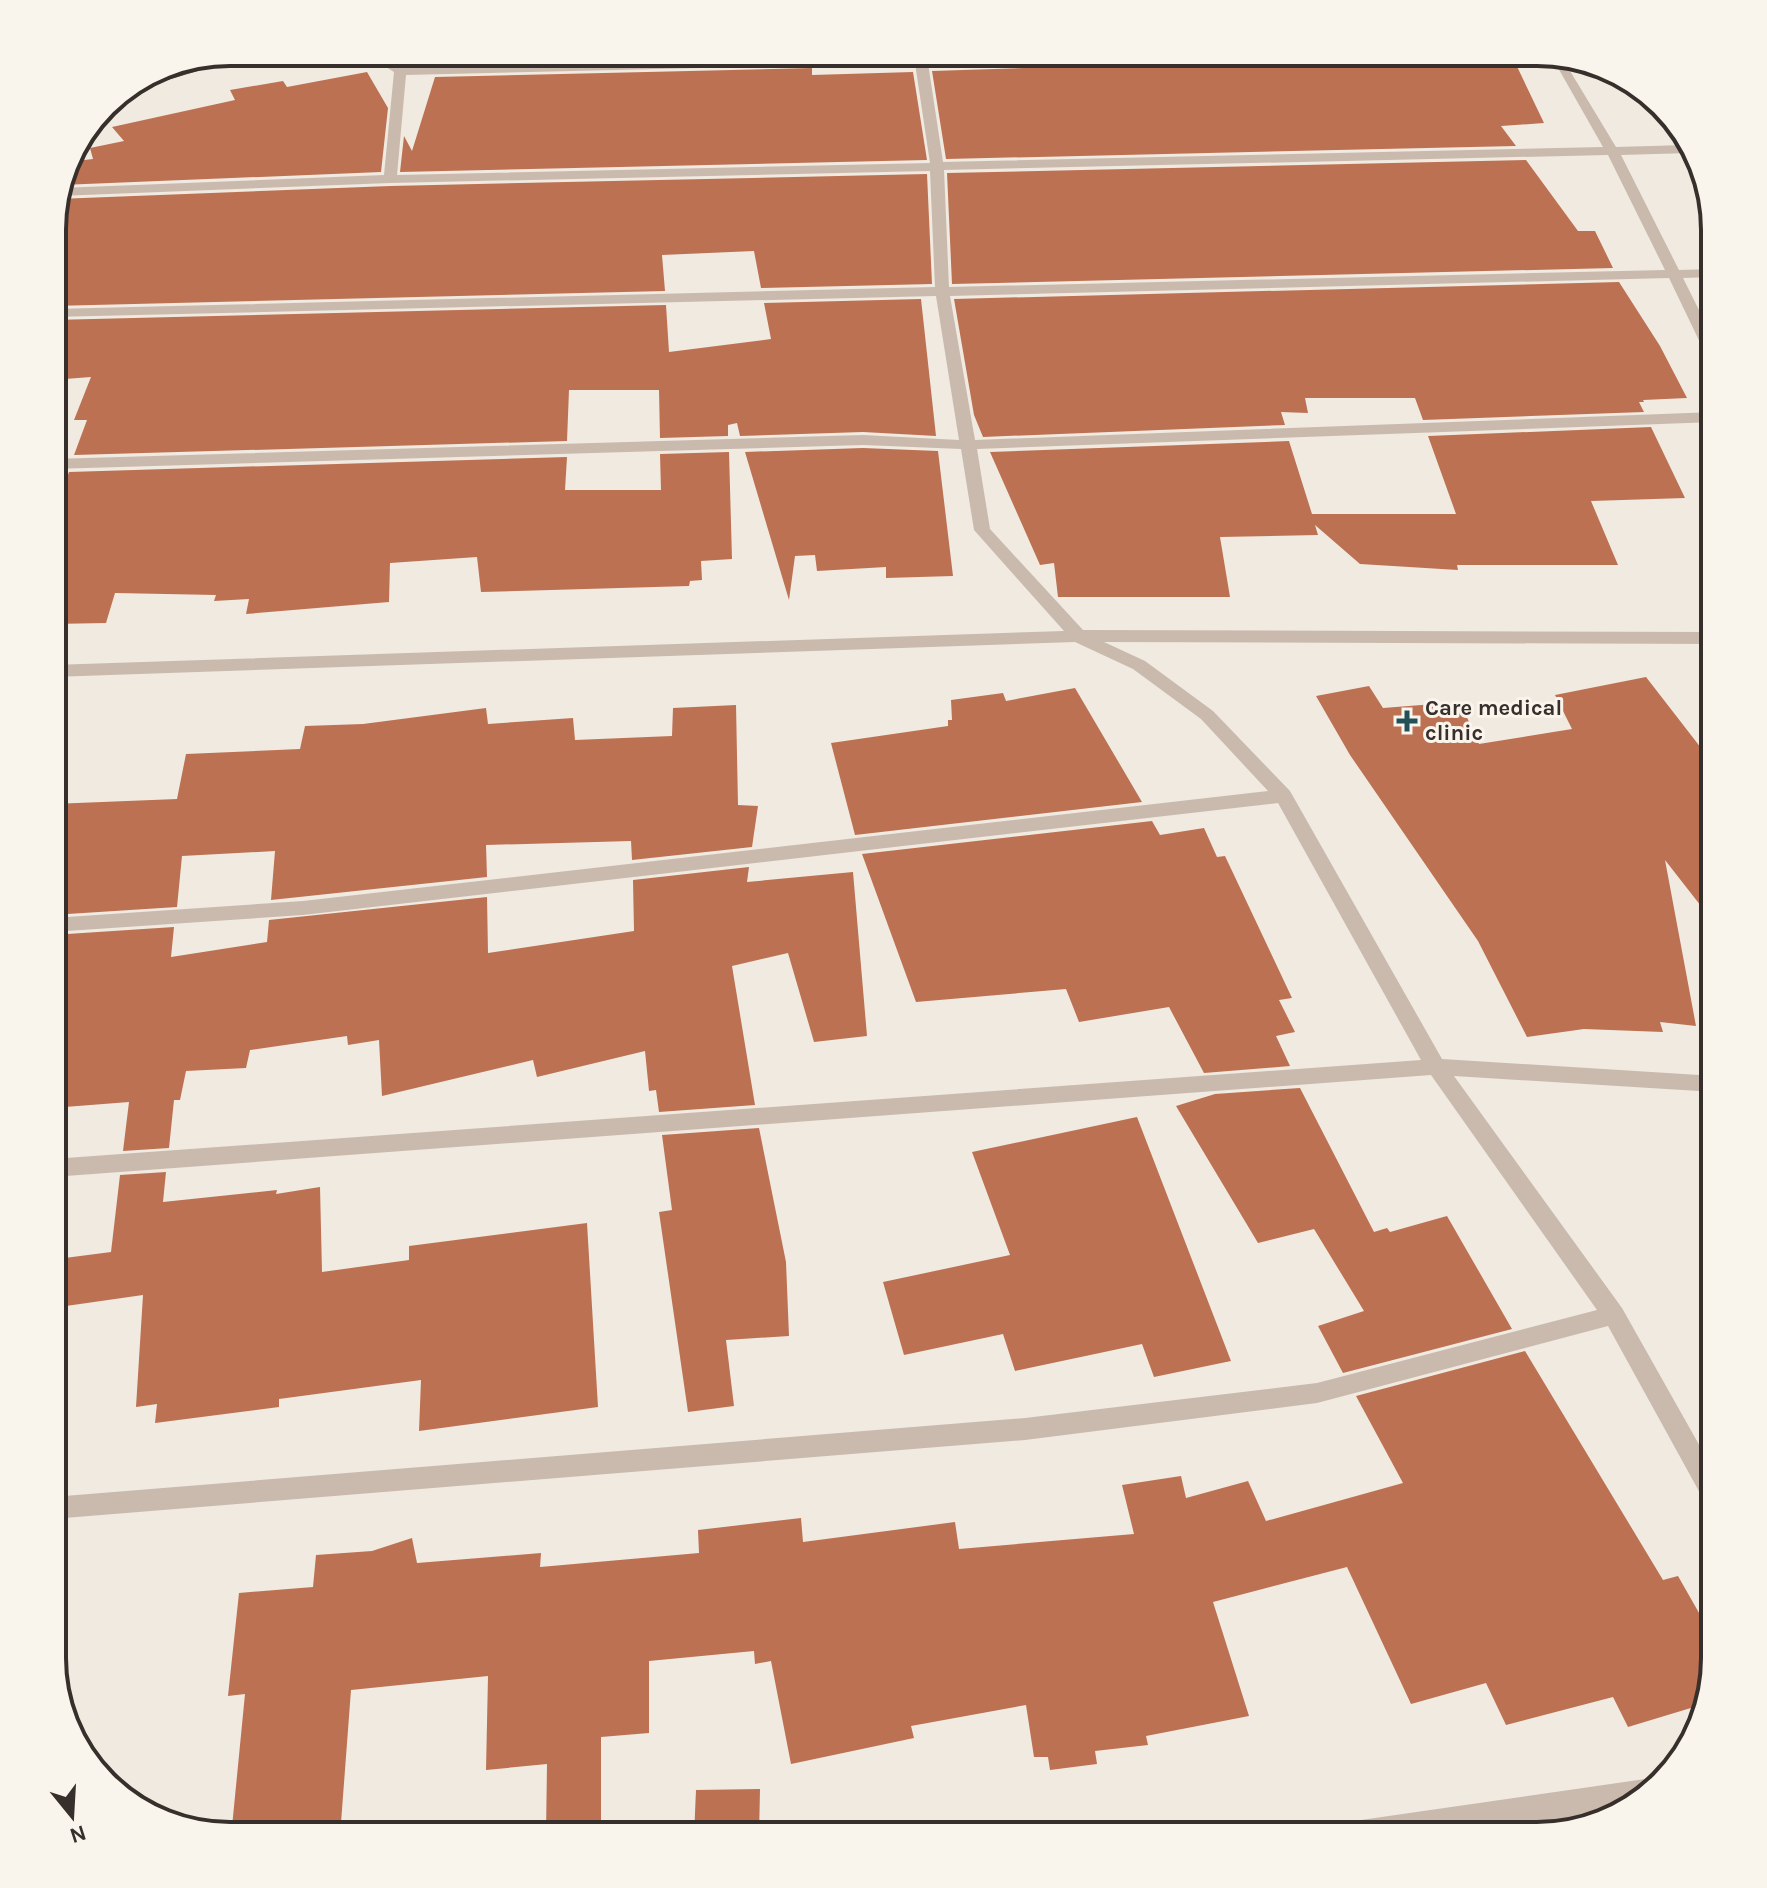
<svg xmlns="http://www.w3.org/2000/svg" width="1767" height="1888" font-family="Karla,sans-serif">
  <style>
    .building { fill: #bc7153 }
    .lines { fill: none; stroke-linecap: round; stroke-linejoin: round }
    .minor { fill: #c9baad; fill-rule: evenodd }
    .major { fill: #78675d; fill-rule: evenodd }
    .poi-dot { fill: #235056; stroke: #f9f4ec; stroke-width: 3 }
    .labels { text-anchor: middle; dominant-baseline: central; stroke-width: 6; stroke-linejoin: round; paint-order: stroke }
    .poi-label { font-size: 22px; font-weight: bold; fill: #372f2b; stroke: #f9f4ec; text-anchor: start }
    .rim { fill: none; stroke: #372f2b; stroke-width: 4 }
  </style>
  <rect width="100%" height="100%" fill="#f1eae0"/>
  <g class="building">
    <polygon points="442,52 724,52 724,57 439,63"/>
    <polygon points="1511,54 1544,123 1501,126 1516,146 946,159 932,71 1274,60 1399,61 1398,58"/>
    <polygon points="812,68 812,75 913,72 927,160 400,172 404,136 412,151 435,77"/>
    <polygon points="367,72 388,108 381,172 61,185 67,162 93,159 90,148 124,141 112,127 235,100 230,90 283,81 287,87"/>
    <polygon points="1526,160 1578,231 1595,231 1613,268 952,284 947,173"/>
    <polygon points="927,174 932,284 761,288 754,251 662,255 665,291 52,306 52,217 57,199 390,186"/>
    <polygon points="1619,282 1660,346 1687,398 1643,400 1644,402 1639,402 1644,412 1423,420 1415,398 1305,398 1308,413 1281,412 1285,425 983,437 974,415 954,299"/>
    <polygon points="921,299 936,436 863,432 740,436 737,423 728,425 728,436 660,438 659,390 569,390 567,441 74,455 87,420 74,420 91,377 52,380 52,320 666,305 669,352 771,339 764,303"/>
    <polygon points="1651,427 1685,498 1591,501 1618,565 1457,565 1458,570 1360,564 1315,525 1318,535 1220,537 1230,597 1058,597 1054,563 1040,565 990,452 1289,441 1312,514 1456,514 1428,436"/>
    <polygon points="863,448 938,451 953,576 886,578 886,567 817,571 815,555 795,556 789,600 745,452"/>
    <polygon points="729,452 732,559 701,561 702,580 690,581 689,586 481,592 477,557 390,563 389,602 246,614 249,599 214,601 216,595 115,593 106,623 52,624 52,519 69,472 567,457 565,490 661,490 660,454"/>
    <polygon points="1646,677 1715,766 1715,924 1665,860 1696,1026 1660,1022 1663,1032 1584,1029 1527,1037 1478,941 1350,755 1316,696 1369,686 1383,708 1460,702 1479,744 1572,729 1555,695"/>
    <polygon points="1075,688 1142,802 855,835 831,743 948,726 948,720 952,720 951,700 1003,693 1006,701"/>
    <polygon points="736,705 738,805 758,806 752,847 632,860 631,841 486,845 487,877 271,900 275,851 182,856 177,907 52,915 52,804 177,799 186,754 300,749 305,726 363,724 486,708 488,724 573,718 575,740 672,736 673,708"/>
    <polygon points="1152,821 1160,835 1204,828 1217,857 1225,856 1292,998 1279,1000 1295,1032 1276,1036 1290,1066 1204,1073 1169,1007 1079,1022 1066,989 916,1002 862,854"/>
    <polygon points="749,867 747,882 853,872 867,1036 814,1042 788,953 732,966 755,1105 659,1112 656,1090 649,1091 645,1051 537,1077 533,1060 382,1096 379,1040 348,1045 347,1036 250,1050 246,1068 186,1071 180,1100 174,1100 169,1148 123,1151 129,1102 52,1108 52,935 174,927 171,957 267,942 269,920 487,897 488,953 634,931 633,880"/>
    <polygon points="1300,1088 1374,1232 1387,1228 1390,1232 1447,1216 1512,1329 1343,1373 1318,1326 1364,1311 1314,1229 1258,1243 1176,1106 1215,1094"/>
    <polygon points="1137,1117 1231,1361 1154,1377 1142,1344 1015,1371 1003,1334 904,1355 883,1282 1010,1255 972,1152"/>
    <polygon points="759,1128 786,1262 789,1336 726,1340 734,1406 688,1412 659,1212 672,1210 662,1135"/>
    <polygon points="166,1172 163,1202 277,1190 276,1194 320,1187 322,1272 409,1260 409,1246 587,1223 598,1407 419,1431 421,1380 279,1399 279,1407 155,1423 157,1404 136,1407 143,1295 52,1308 52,1293 57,1259 111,1252 120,1175"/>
    <polygon points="1525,1351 1663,1580 1678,1576 1715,1641 1715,1659 1704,1704 1628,1727 1613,1697 1506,1725 1486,1683 1411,1704 1347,1567 1213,1602 1249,1716 1146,1736 1148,1745 1095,1751 1097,1764 1050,1770 1048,1757 1034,1757 1026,1705 911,1726 914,1738 791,1764 771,1661 755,1664 754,1651 649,1661 649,1733 601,1737 601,1830 546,1834 547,1764 486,1770 488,1676 351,1690 340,1836 291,1836 293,1821 232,1827 245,1694 228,1696 239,1593 313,1587 316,1555 372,1551 412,1538 417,1563 541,1553 540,1567 699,1553 698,1530 801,1518 803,1542 955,1522 959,1549 1134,1534 1122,1485 1181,1476 1186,1498 1248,1481 1266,1521 1403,1483 1356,1396"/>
    <polygon points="760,1789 759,1836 694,1836 696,1790"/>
  </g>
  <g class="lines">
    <g class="minor">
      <path d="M362,52H377L402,67L914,56V52H926L927,55L1251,52L1245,56L928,63L943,162L1603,147L1549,52L1561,56L1616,147L1686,145L1689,153L1621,155L1679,270L1715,269V277L1683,278L1715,342V362L1707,357L1669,278L950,296L975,440L1715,412V422L977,449L990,529L1083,630L1715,632V644L1104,642L1145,661L1213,711L1290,791L1442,1059L1715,1076V1092L1454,1076L1622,1308L1715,1473V1507L1706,1504L1608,1326L1317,1403L1025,1440L52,1519V1497L1025,1418L1317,1383L1597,1310L1431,1075L52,1177V1159L1421,1060L1278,803L303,915L52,932V918L303,901L1268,791L1201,719L1133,669L1075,642L52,677V665L1064,631L974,530L961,449L863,445L52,469V459L863,435L959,440L936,296L52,317V309L935,287L930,171L390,183L58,196L60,188L384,175L394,72ZM915,63L930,163L397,175L406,75ZM1608,155L1665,270L949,287L944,170Z"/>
      <polygon points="1652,1778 1660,1782 1646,1799 1609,1812 1442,1836 1333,1836 1337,1826 1347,1822"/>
    </g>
    <polygon class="major" points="241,52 261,52 131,91 121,91 137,81"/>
  </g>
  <path class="poi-dot" d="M1403 709h8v8h8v8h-8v8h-8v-8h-8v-8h8z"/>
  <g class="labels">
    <g class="poi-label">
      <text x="1425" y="708">Care medical<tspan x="1425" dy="25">clinic</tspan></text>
    </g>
  </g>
  <path d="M0 0H1767V1888H0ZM230 66H1537A164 164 0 0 1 1701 230V1658A164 164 0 0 1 1537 1822H230A164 164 0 0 1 66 1658V230A164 164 0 0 1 230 66Z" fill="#f9f4ec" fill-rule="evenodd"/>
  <path class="rim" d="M230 66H1537A164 164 0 0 1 1701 230V1658A164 164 0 0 1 1537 1822H230A164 164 0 0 1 66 1658V230A164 164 0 0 1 230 66Z"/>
  <g transform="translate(72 1816) rotate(162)" stroke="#f9f4ec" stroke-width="6" paint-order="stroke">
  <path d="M0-6L14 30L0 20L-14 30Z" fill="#372f2b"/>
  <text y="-12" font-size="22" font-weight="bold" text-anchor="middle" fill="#372f2b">N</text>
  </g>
</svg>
